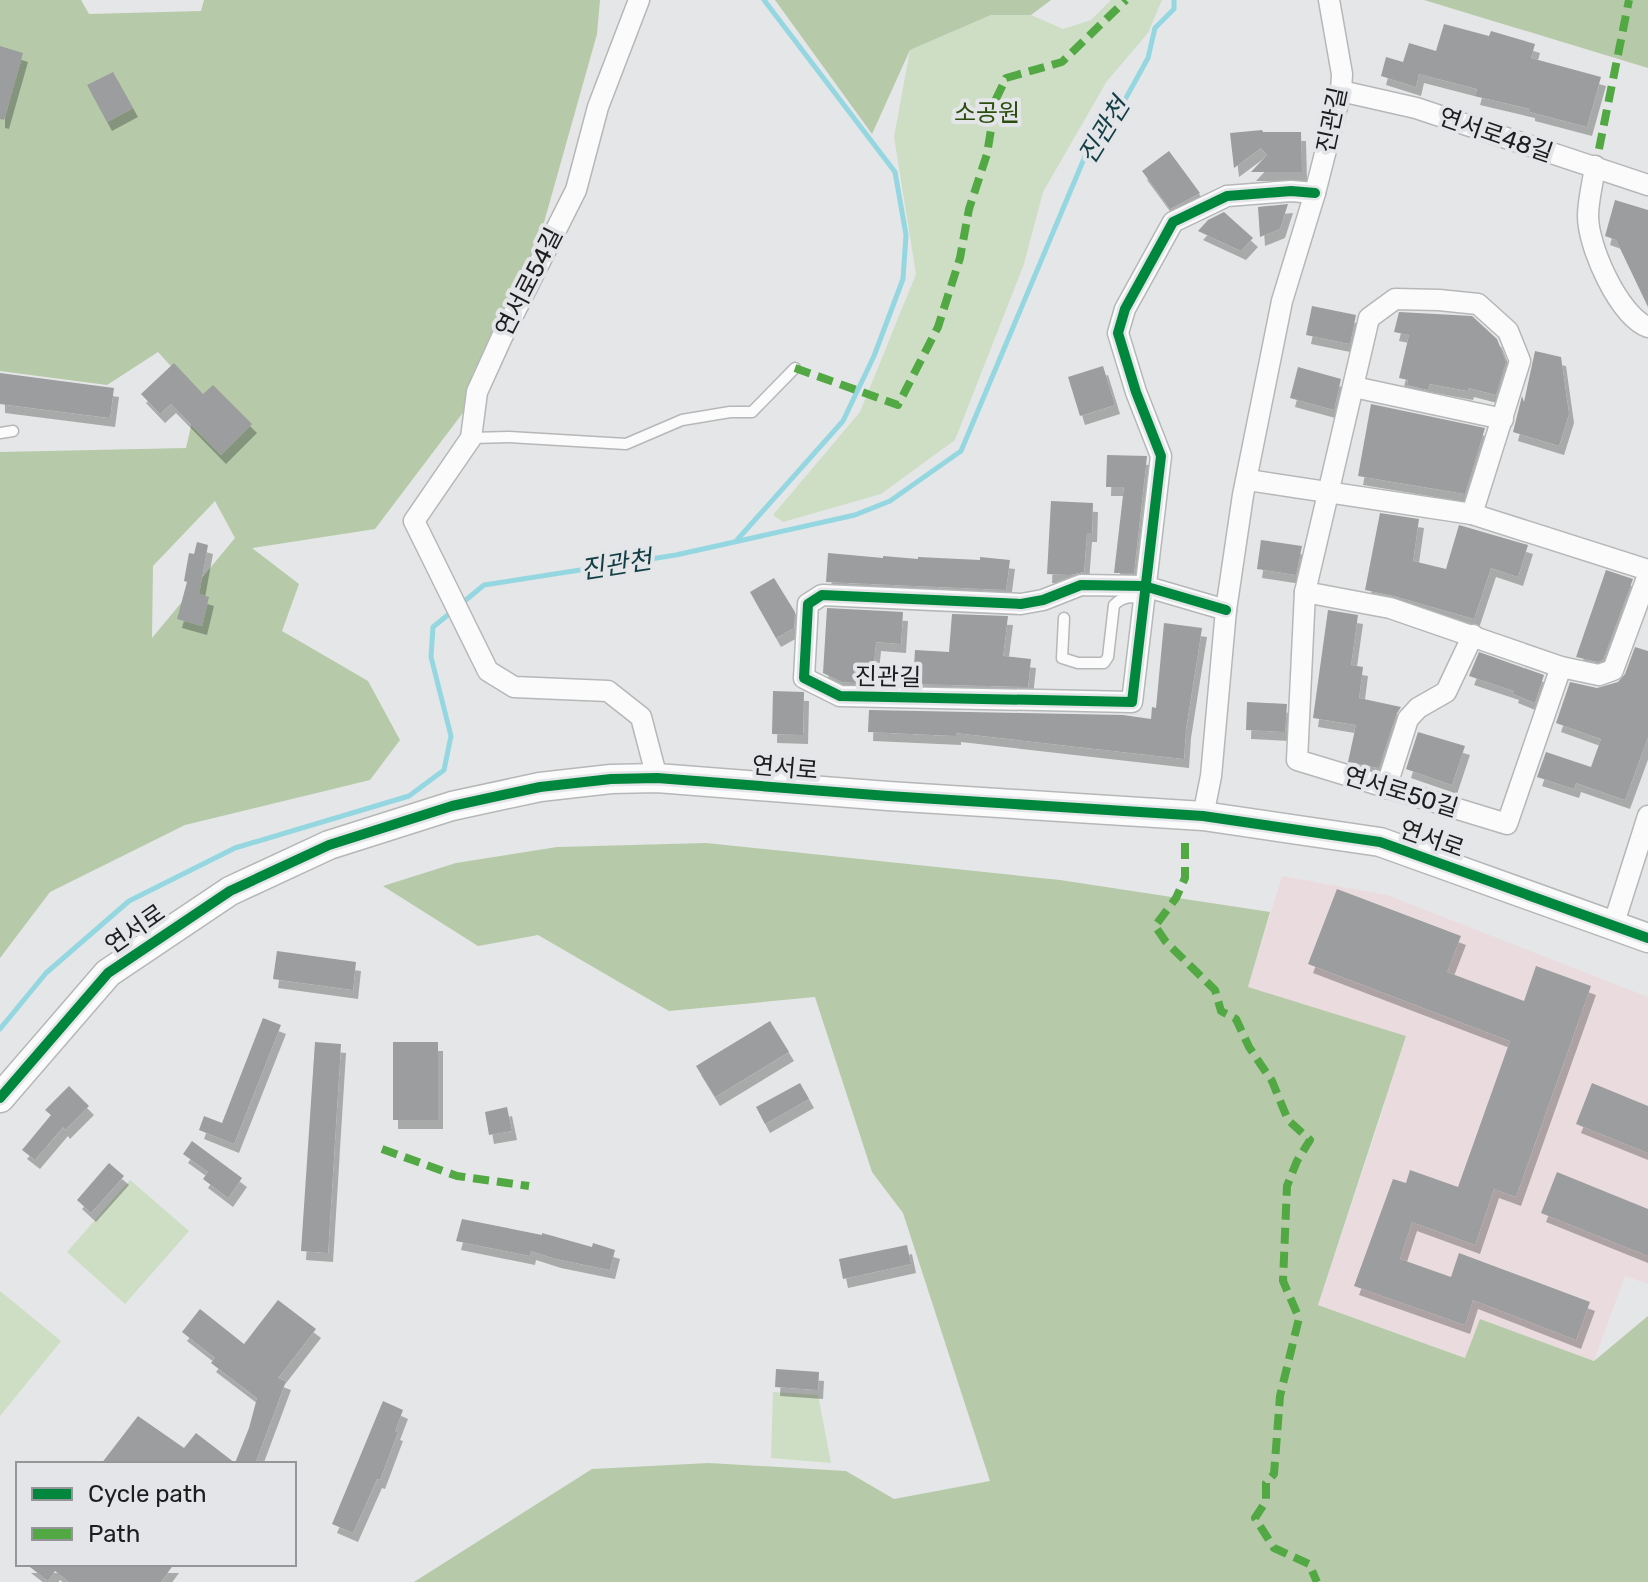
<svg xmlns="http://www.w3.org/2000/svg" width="1648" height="1582" font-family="Rubik,'Noto Sans KR',sans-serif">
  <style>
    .education { fill: #eadcde }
    .green { fill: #cedec5 }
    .forest { fill: #b6caa9; fill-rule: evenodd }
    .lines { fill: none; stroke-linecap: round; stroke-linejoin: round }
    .stream { stroke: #94d7e1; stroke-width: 5 }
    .building { fill: #9c9d9e; filter: url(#shadow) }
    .lane-casing { stroke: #b6b7b8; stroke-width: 13 }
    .street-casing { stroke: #b6b7b8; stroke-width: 23 }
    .secondary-casing { stroke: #b6b7b8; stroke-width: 31 }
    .lane { stroke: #fbfbfb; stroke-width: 10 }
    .street { stroke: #fbfbfb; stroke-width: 20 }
    .secondary { stroke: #fbfbfb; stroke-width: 28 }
    .quiet { stroke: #52a943; stroke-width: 8; stroke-dasharray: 16 8; stroke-linecap: butt }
    .cycleway-casing { stroke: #e4e5e8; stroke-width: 15 }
    .cycleway { stroke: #00873e; stroke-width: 10 }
    .labels { text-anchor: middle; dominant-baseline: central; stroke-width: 8; stroke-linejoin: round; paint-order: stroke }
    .park-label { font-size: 24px; fill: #2b4d0d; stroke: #e4e5e8 }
    .street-label { font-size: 24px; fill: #1d1d1e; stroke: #e4e5e8 }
    .water-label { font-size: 26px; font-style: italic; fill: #123f45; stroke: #e4e5e8 }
  </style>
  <defs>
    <filter id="shadow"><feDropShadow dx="5" dy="9" stdDeviation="0" flood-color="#0004"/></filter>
  </defs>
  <rect width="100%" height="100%" fill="#e5e6e7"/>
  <polygon class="education" points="1282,876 1387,895 1648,997 1648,1284 1625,1276 1594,1361 1480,1319 1466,1358 1318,1305 1385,1104 1248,987"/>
  <g class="green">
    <polygon points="1111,0 1162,0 1148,33 1107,81 1043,192 1024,264 955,440 881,494 783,522 773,515 860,412 916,274 894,137 910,50 991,15 1031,15 1063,29 1091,20"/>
    <polygon points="130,1180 189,1231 125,1304 67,1252"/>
    <polygon points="0,1291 61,1341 0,1416"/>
    <polygon points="773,1392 818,1395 831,1463 771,1458"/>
  </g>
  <g class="forest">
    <path d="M0,0H81L89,14L201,11L204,0H600L597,34L541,233L465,410L375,529L252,548L299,584L282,631L368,681L400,740L370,780L185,825L50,892L0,958V452L186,448L198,396L158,352L107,385L0,371ZM215,501L235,538L152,638L153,566Z"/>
    <polygon points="775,0 1051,0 1031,15 991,15 910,50 872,134"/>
    <polygon points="1424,0 1648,0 1648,68"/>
    <polygon points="706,843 1060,880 1270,912 1248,987 1406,1036 1318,1305 1465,1358 1480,1319 1594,1361 1648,1316 1648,1582 414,1582 592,1469 709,1463 846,1471 894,1499 990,1481 903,1213 872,1172 815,997 669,1011 538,935 478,946 383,886 456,863 557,847"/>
  </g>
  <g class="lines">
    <g class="stream">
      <polyline points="737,540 843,421 874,356 903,279 906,235 895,172 764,0"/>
      <polyline points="461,604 484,585 676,555 855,515 890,501 961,451 1086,154 1116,116 1148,58 1155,28 1174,9 1174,0"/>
      <polyline points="0,1029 46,973 129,901 235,848 409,796 444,770 451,736 431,657 433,627 454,610"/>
    </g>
  </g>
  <g class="building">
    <polygon points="1444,24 1489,36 1491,31 1535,44 1531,58 1601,77 1587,127 1530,112 1530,109 1475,96 1477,89 1419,74 1416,87 1381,76 1386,57 1403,62 1409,43 1436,51"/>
    <polygon points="0,46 23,53 4,120 0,119"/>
    <polygon points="113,72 133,108 107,122 87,85"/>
    <polygon points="1262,130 1263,132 1301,132 1302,172 1251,172 1267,155 1261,148 1234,168 1230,133"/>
    <polygon points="1169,151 1200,193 1170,209 1142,171"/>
    <polygon points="1615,200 1648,210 1648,307 1616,240 1605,236"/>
    <polygon points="1288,204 1280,229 1260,237 1258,207"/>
    <polygon points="1224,212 1253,238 1241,251 1198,231 1208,220"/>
    <polygon points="1312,306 1356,315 1350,344 1306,335"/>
    <polygon points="1399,312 1472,316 1497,339 1506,362 1496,395 1469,388 1468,391 1430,384 1428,390 1407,385 1408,380 1399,378 1409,335 1394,332"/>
    <polygon points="1535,351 1561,357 1569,414 1559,446 1513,432 1522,396 1524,402"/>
    <polygon points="174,363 203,394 213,385 252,424 221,455 171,404 160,414 141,394"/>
    <polygon points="1103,366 1115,405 1080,416 1068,377"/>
    <polygon points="1298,367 1341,379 1334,410 1290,398"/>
    <polygon points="0,373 114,388 110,418 0,404"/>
    <polygon points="1371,404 1485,428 1465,494 1358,476"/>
    <polygon points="1107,455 1147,456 1134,573 1114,573 1124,487 1106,487"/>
    <polygon points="1051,501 1093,503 1092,533 1087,533 1084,572 1070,575 1047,574"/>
    <polygon points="1380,513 1419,519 1413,561 1446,569 1459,525 1528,545 1518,577 1491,568 1474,619 1394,596 1365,590"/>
    <polygon points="1261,540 1302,546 1296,575 1257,569"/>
    <polygon points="197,542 208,545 199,594 209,597 202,626 177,619 187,582 184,581 189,553 194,554"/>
    <polygon points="828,553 883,558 883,556 918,559 918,557 980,560 980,557 1010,560 1006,590 826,582"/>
    <polygon points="1606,570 1633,579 1603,660 1598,662 1576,657"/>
    <polygon points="774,578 795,612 794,628 776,638 750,592"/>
    <polygon points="827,608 903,612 901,644 876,642 872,684 842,682 823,673"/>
    <polygon points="1328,610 1358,615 1351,665 1363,667 1359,698 1401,707 1396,715 1379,768 1348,762 1356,725 1313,718"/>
    <polygon points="952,614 1008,616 1003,656 1031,659 1028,687 913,684 915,650 949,652"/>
    <polygon points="1164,623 1202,628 1186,729 1184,759 956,733 956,736 868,732 869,710 1123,715 1151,719 1152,707 1156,708"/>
    <polygon points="1635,647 1648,651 1648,737 1625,800 1576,783 1574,789 1537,777 1546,752 1591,767 1601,739 1556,723 1570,682 1597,688 1618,682 1625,674"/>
    <polygon points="1479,652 1544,675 1535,703 1513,694 1514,691 1469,676"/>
    <polygon points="773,691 804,692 803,735 772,734"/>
    <polygon points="1247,702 1287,704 1285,732 1246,730"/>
    <polygon points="1418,732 1465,746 1452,785 1406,769"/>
    <polygon points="1337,889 1461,936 1447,972 1524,1001 1536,966 1591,986 1516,1197 1494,1189 1475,1245 1412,1222 1400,1259 1451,1277 1459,1253 1590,1302 1576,1340 1473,1300 1465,1325 1354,1286 1393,1179 1406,1183 1410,1170 1458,1187 1510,1041 1308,964"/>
    <polygon points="277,951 356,962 353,990 273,979"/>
    <polygon points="263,1018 281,1025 234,1144 199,1130 204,1116 222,1123"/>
    <polygon points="770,1021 789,1052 715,1097 696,1066"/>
    <polygon points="315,1042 341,1044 328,1253 301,1251"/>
    <rect x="393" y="1042" width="45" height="78"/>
    <polygon points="800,1083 809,1099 765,1124 756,1107"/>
    <polygon points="1592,1083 1648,1106 1648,1153 1576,1124"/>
    <polygon points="69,1086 89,1106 65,1130 63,1127 35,1160 22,1150 51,1115 45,1110"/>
    <polygon points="507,1107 512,1131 489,1135 485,1112"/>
    <polygon points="192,1141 242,1178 228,1198 203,1179 208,1172 183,1154"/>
    <polygon points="109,1163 124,1176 91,1213 77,1200"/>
    <polygon points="1557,1172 1648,1209 1648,1256 1541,1213"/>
    <polygon points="462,1219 542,1235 542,1233 592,1247 593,1243 615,1250 610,1270 556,1259 531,1251 530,1256 456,1241"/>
    <polygon points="907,1245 911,1264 843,1279 839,1259"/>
    <polygon points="278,1300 316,1329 278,1378 286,1381 255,1464 101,1464 138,1416 184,1448 196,1433 235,1463 249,1428 257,1398 211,1363 215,1358 182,1332 200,1309 244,1344"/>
    <polygon points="776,1369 819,1372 818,1390 775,1387"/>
    <polygon points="383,1401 403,1410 395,1431 398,1432 380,1480 377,1479 353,1533 332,1524"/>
    <polygon points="26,1564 174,1564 161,1582 69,1582 55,1571 48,1581"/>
  </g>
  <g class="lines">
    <g class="lane-casing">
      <g id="lane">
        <polyline points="0,433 13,431"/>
        <polyline points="471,438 509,437 626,444 682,420 730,412 752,412 795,368"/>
        <path d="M1064,618L1062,658L1078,663H1104L1108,657L1114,605C1123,596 1132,596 1144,599"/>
      </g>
    </g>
    <g class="street-casing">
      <g id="street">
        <polyline points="639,0 598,107 576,190 502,337 477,392 471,438 414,521 488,671 514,687 608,691 641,717 657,778"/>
        <polyline points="1341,91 1416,108 1648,185"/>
        <path d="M1595,166C1593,183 1588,200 1588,216C1588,247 1619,316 1648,327"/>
        <polyline points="1354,387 1503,419"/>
        <polyline points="1248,480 1472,514 1648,570"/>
        <polyline points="1472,514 1520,361 1508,331 1478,304 1439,300 1395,299 1369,318 1305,592 1297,760 1507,824 1561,667"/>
        <polyline points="1305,592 1390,608 1561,667 1599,675 1613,670 1648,575"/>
        <polyline points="1226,610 1144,586 1081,585 1043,600 1021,604 822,595 808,604 804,678 840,696 1132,702 1161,456 1136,392 1118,333 1125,309 1173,222 1227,196 1291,191 1315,193"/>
        <polyline points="1386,788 1408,719 1418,708 1446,692 1473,635"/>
        <polyline points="1203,816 1211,776 1226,610 1243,495 1282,301 1315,193 1341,91 1342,74 1329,0"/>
        <polyline points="1613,926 1648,816"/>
      </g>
    </g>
    <g class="secondary-casing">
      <polyline id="secondary" points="0,1098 108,973 230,891 329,845 452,806 540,787 611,779 657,778 888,796 1203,816 1380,842 1648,938"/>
    </g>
    <use href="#lane" class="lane"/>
    <use href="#street" class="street"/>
    <use href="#secondary" class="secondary"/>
    <g class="quiet">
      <polyline points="1599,149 1629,0"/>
      <polyline points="795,368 898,405 938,327 960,258 969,209 987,154 996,99 1006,78 1062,62 1126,0"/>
      <polyline points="1185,843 1185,878 1176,898 1155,926 1166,942 1215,990 1221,1011 1236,1019 1249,1047 1272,1081 1288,1120 1310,1140 1297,1161 1287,1186 1283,1281 1299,1318 1280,1396 1274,1474 1266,1483 1266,1501 1255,1518 1274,1548 1309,1564 1317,1582"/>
      <polyline points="382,1149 457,1176 529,1186"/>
    </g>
    <g class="cycleway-casing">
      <g id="cycleway">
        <polyline points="1226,610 1144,586 1081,585 1043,600 1021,604 822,595 808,604 804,678 840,696 1132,702 1161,456 1136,392 1118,333 1125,309 1173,222 1227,196 1291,191 1315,193"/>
        <polyline points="0,1098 108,973 230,891 329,845 452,806 540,787 611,779 657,778 888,796 1203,816 1380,842 1648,938"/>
      </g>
    </g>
    <use href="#cycleway" class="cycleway"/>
  </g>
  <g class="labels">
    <g class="park-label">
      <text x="987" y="113">소공원</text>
    </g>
    <g class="street-label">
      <text transform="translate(1332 120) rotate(-78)">진관길</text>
      <text transform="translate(1496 135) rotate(19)">연서로48길</text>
      <text transform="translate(529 282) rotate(-63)">연서로54길</text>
      <text transform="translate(888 677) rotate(1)">진관길</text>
      <text transform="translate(785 768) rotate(5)">연서로</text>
      <text transform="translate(1401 792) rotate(17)">연서로50길</text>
      <text transform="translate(1432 839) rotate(19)">연서로</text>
      <text transform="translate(135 929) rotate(-35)">연서로</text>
    </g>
    <g class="water-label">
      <text transform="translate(1104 131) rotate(-58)">진관천</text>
      <text transform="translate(616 565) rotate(-9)">진관천</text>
    </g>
  </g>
  <rect x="16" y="1462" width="280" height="104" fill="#e4e5e8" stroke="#949597" stroke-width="2"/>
  <rect x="32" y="1488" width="40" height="12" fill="#00873e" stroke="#949597" stroke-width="2"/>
  <text x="88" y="1502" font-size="24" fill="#1d1d1e">Cycle path</text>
  <rect x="32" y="1528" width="40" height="12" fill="#52a943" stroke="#949597" stroke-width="2"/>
  <text x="88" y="1542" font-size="24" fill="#1d1d1e">Path</text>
</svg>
